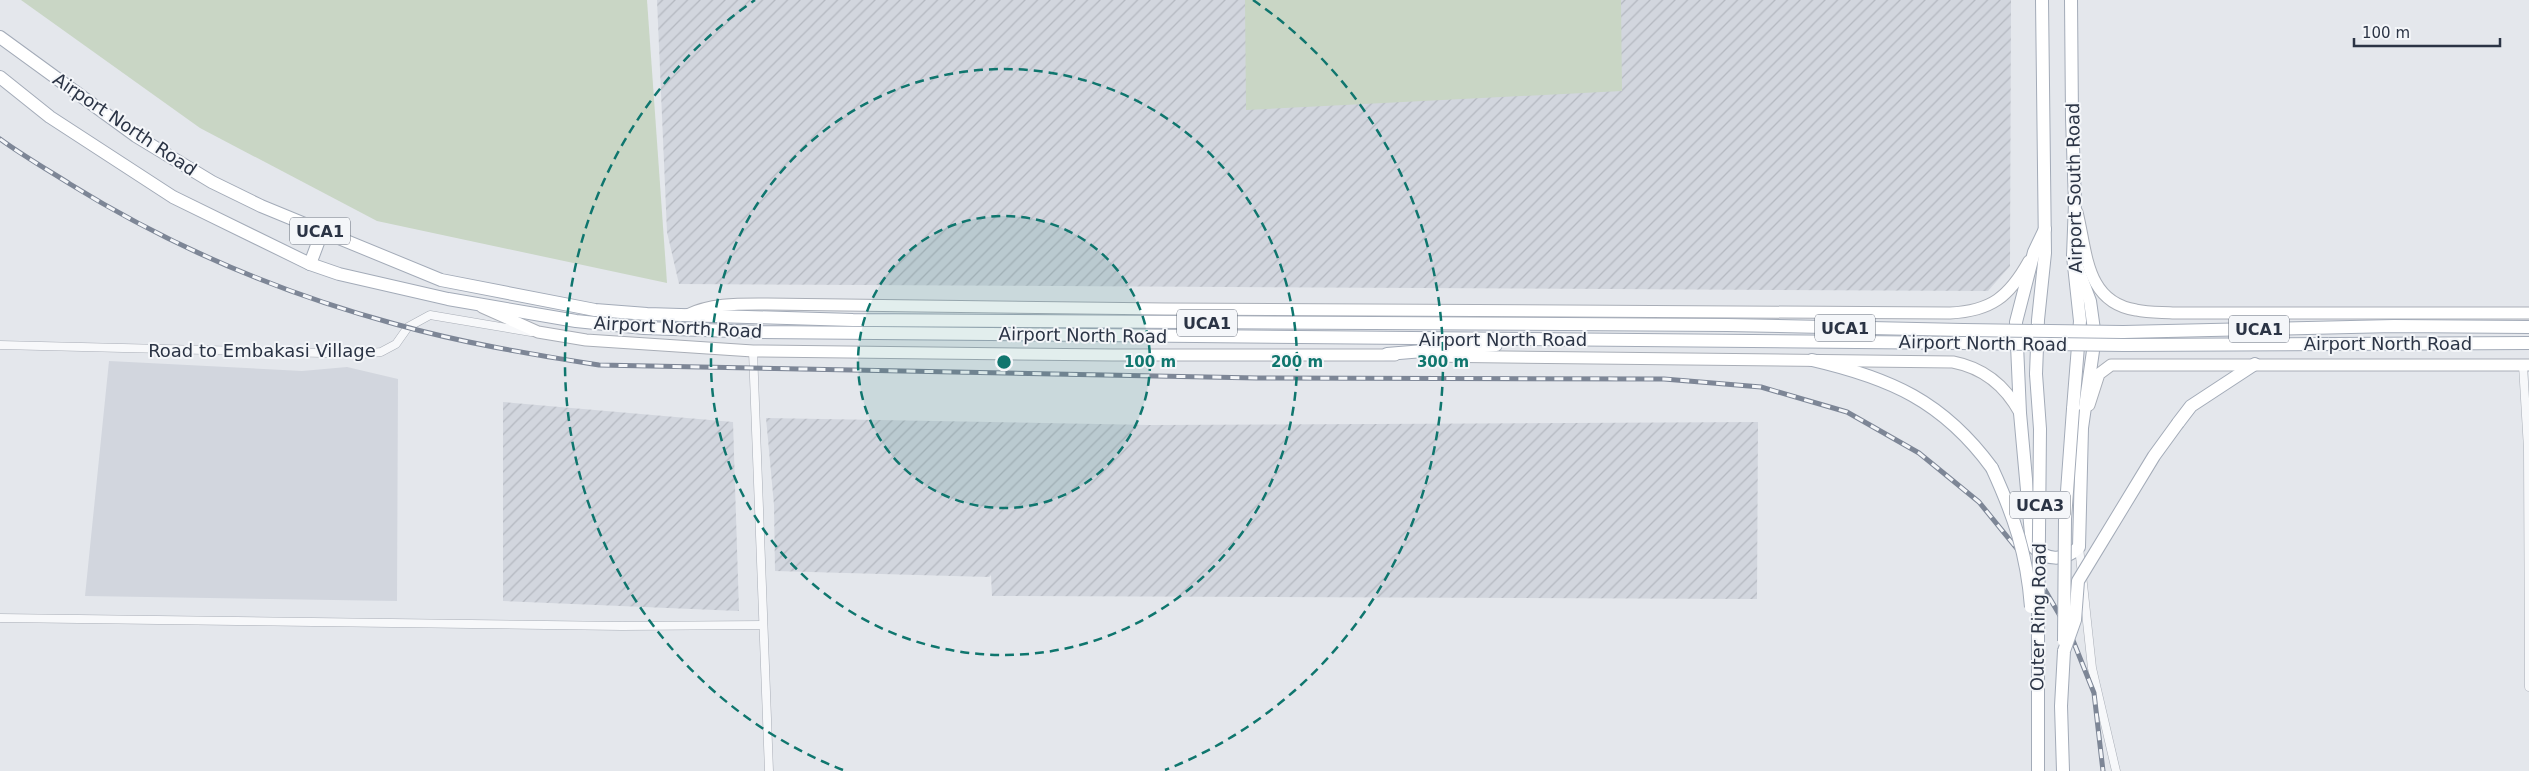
<svg xmlns="http://www.w3.org/2000/svg" width="2529" height="771" font-family="'DejaVu Sans',sans-serif">
  <style>
    .built { fill: #d2d6de }
    .industrial { fill: url(#industrial-furrows) }
    .green { fill: #c9d6c5 }
    .lines { fill: none; stroke-linecap: round; stroke-linejoin: round }
    .street-casing { stroke: #a9aeb7; stroke-width: 9 }
    .secondary-casing { stroke: #a9aeb7; stroke-width: 13 }
    .primary-casing { stroke: #a3abb8; stroke-width: 14 }
    .street { stroke: #f7f8fa; stroke-width: 8 }
    .secondary { stroke: #fff; stroke-width: 11 }
    .primary { stroke: #fff; stroke-width: 12 }
    .rail-casing { stroke: #7d8696; stroke-width: 5 }
    .rail { stroke: #f4f6f9; stroke-width: 3; stroke-dasharray: 9; stroke-linecap: butt }
    .primary-bridge-casing { stroke: #a3abb8; stroke-width: 14; stroke-linecap: butt }
    .primary-bridge { stroke: #fff; stroke-width: 12 }
    .ring { fill: none; stroke: #0f766e; stroke-width: 2.5; stroke-dasharray: 9 6 }
    .labels { text-anchor: middle; dominant-baseline: central; stroke-width: 4; stroke-linejoin: round; paint-order: stroke }
    .shield { fill: #f4f6f9; stroke: #676e7b; stroke-width: 1 }
    .shield-label { font-size: 16px; font-weight: bold; fill: #2b3445 }
    .street-label { font-size: 18px; fill: #2b3445; stroke: #f4f6f9 }
    .centre { fill: #0f766e; stroke: #f4f6f9; stroke-width: 2.5 }
    .ring-label { font-size: 15px; text-anchor: middle; font-weight: bold; fill: #0f766e; stroke: #f4f6f9; stroke-width: 4; stroke-linejoin: round; paint-order: stroke }
  </style>
  <defs>
    <pattern id="industrial-furrows" width="10" height="10" patternUnits="userSpaceOnUse" patternTransform="scale(1.25)"><rect width="10" height="10" fill="#d2d6de"/><path d="M-1 1l2-2M0 10L10 0M9 11l2-2" fill="none" stroke="#b4b8c0"/></pattern>
  </defs>
  <rect width="100%" height="100%" fill="#e4e7ec"/>
  <polygon class="built" points="109,361 302,371 347,367 398,379 397,601 85,596"/>
  <g class="industrial">
    <polygon points="657,0 2011,0 2010,266 1988,291 679,284 667,232"/>
    <polygon points="503,402 733,422 739,611 503,601"/>
    <polygon points="766,418 1150,425 1758,422 1757,599 992,596 991,575 989,577 775,571 774,505"/>
  </g>
  <g class="green">
    <polygon points="21,0 647,0 667,283 377,221 200,128"/>
    <polygon points="1245,0 1621,0 1622,91 1246,110"/>
  </g>
  <g class="lines">
    <g class="street-casing">
      <g id="street">
        <polyline points="0,345 362,354 381,352 396,344 408,327 430,315 531,332"/>
        <polyline points="753,351 769,771"/>
        <polyline points="2523,365 2528,449 2529,687"/>
        <polyline points="2079,547 2092,668 2116,771"/>
        <polyline points="0,618 622,626 763,625"/>
      </g>
    </g>
    <g class="secondary-casing">
      <g id="secondary">
        <path d="M2077,212C2087,251 2085,302 2136,310C2149,313 2162,312 2175,313H2529"/>
        <polyline points="482,307 538,332 586,340 753,351 1113,355 1395,355"/>
        <path d="M687,315C712,303 739,304 767,304L1165,309L1950,313C1991,311 2009,297 2029,261"/>
        <path d="M1423,356L1953,362C1984,368 2005,385 2020,413"/>
        <polyline points="2089,405 2099,374 2111,365 2529,365"/>
      </g>
    </g>
    <g class="primary-casing">
      <g id="primary">
        <polyline points="2071,0 2072,118 2075,203 2073,256 2080,321 2073,409"/>
        <polyline points="0,37 136,136 212,182 261,206 441,280 595,310 647,314 853,320 1727,325 1963,330"/>
        <polyline points="0,77 50,117 173,197 310,264 339,274 448,299 576,321 644,328 762,332 1963,343"/>
        <path d="M2045,229L2034,252L2016,322L2020,413L2032,545C2045,561 2064,562 2079,547L2082,428L2095,337L2090,301L2073,256"/>
        <polyline points="310,264 322,232"/>
        <polyline points="2123,332 2394,326 2529,327"/>
        <polyline points="2124,345 2529,343"/>
        <polyline points="1387,354 1496,345"/>
        <path d="M1812,360C1890,378 1943,401 1992,468"/>
        <polyline points="2036,374 2038,320 2045,253 2042,0"/>
        <polyline points="2178,423 2191,406 2255,364"/>
        <polyline points="2038,636 2038,771"/>
        <polyline points="2063,771 2061,706 2064,651"/>
      </g>
    </g>
    <use href="#street" class="street"/>
    <use href="#secondary" class="secondary"/>
    <use href="#primary" class="primary"/>
    <g class="rail-casing">
      <path id="rail" d="M0,139C22,155 46,169 70,184C170,246 281,293 395,324C462,343 530,354 599,365L1257,378L1664,379L1761,387L1847,412L1919,453L1979,502L2031,566L2070,633L2094,693L2103,771"/>
    </g>
    <use href="#rail" class="rail"/>
    <g class="primary-bridge-casing">
      <g id="primary-bridge">
        <polyline points="1963,330 2123,332"/>
        <polyline points="1963,343 2124,345"/>
        <polyline points="2036,374 2040,429 2038,636"/>
        <path d="M1992,468C2014,516 2027,554 2031,607"/>
        <polyline points="2064,641 2065,519 2073,409"/>
        <polyline points="2064,651 2075,620 2078,581 2154,456 2178,423"/>
      </g>
    </g>
    <use href="#primary-bridge" class="primary-bridge"/>
  </g>
  <circle cx="1004" cy="362" r="146" fill="#0f766e" fill-opacity=".12"/>
  <g class="ring">
    <circle cx="1004" cy="362" r="146"/>
    <circle cx="1004" cy="362" r="293"/>
    <path d="M843 770A439 439 0 0 1 755 0M1253 0A439 439 0 0 1 1165 770"/>
  </g>
  <g class="labels">
    <g class="shield">
      <rect x="290" y="217.5" width="60" height="27" rx="4"/>
      <rect x="1177" y="309.5" width="60" height="27" rx="4"/>
      <rect x="1815" y="314.5" width="60" height="27" rx="4"/>
      <rect x="2229" y="315.5" width="60" height="27" rx="4"/>
      <rect x="2010" y="491.5" width="60" height="27" rx="4"/>
    </g>
    <g class="shield-label">
      <text x="320" y="231">UCA1</text>
      <text x="1207" y="323">UCA1</text>
      <text x="1845" y="328">UCA1</text>
      <text x="2259" y="329">UCA1</text>
      <text x="2040" y="505">UCA3</text>
    </g>
    <g class="street-label">
      <text transform="translate(125 124) rotate(34)">Airport North Road</text>
      <text transform="translate(2074 188) rotate(-91)">Airport South Road</text>
      <text transform="translate(678 327) rotate(3)">Airport North Road</text>
      <text transform="translate(1083 335) rotate(1)">Airport North Road</text>
      <text x="1503" y="339">Airport North Road</text>
      <text transform="translate(1983 343) rotate(1)">Airport North Road</text>
      <text x="2388" y="343">Airport North Road</text>
      <text x="262" y="350">Road to Embakasi Village</text>
      <text transform="translate(2038 617) rotate(-89)">Outer Ring Road</text>
    </g>
  </g>
  <circle cx="1004" cy="362" r="8" class="centre"/>
  <g class="ring-label">
    <text x="1150" y="367">100 m</text>
    <text x="1297" y="367">200 m</text>
    <text x="1443" y="367">300 m</text>
  </g>
  <path d="M2354 38v8h146v-8" fill="none" stroke="#2b3445" stroke-width="2.5"/>
  <text x="2362" y="38" font-size="15" fill="#2b3445" stroke="#f4f6f9" stroke-width="4" paint-order="stroke">100 m</text>
</svg>
